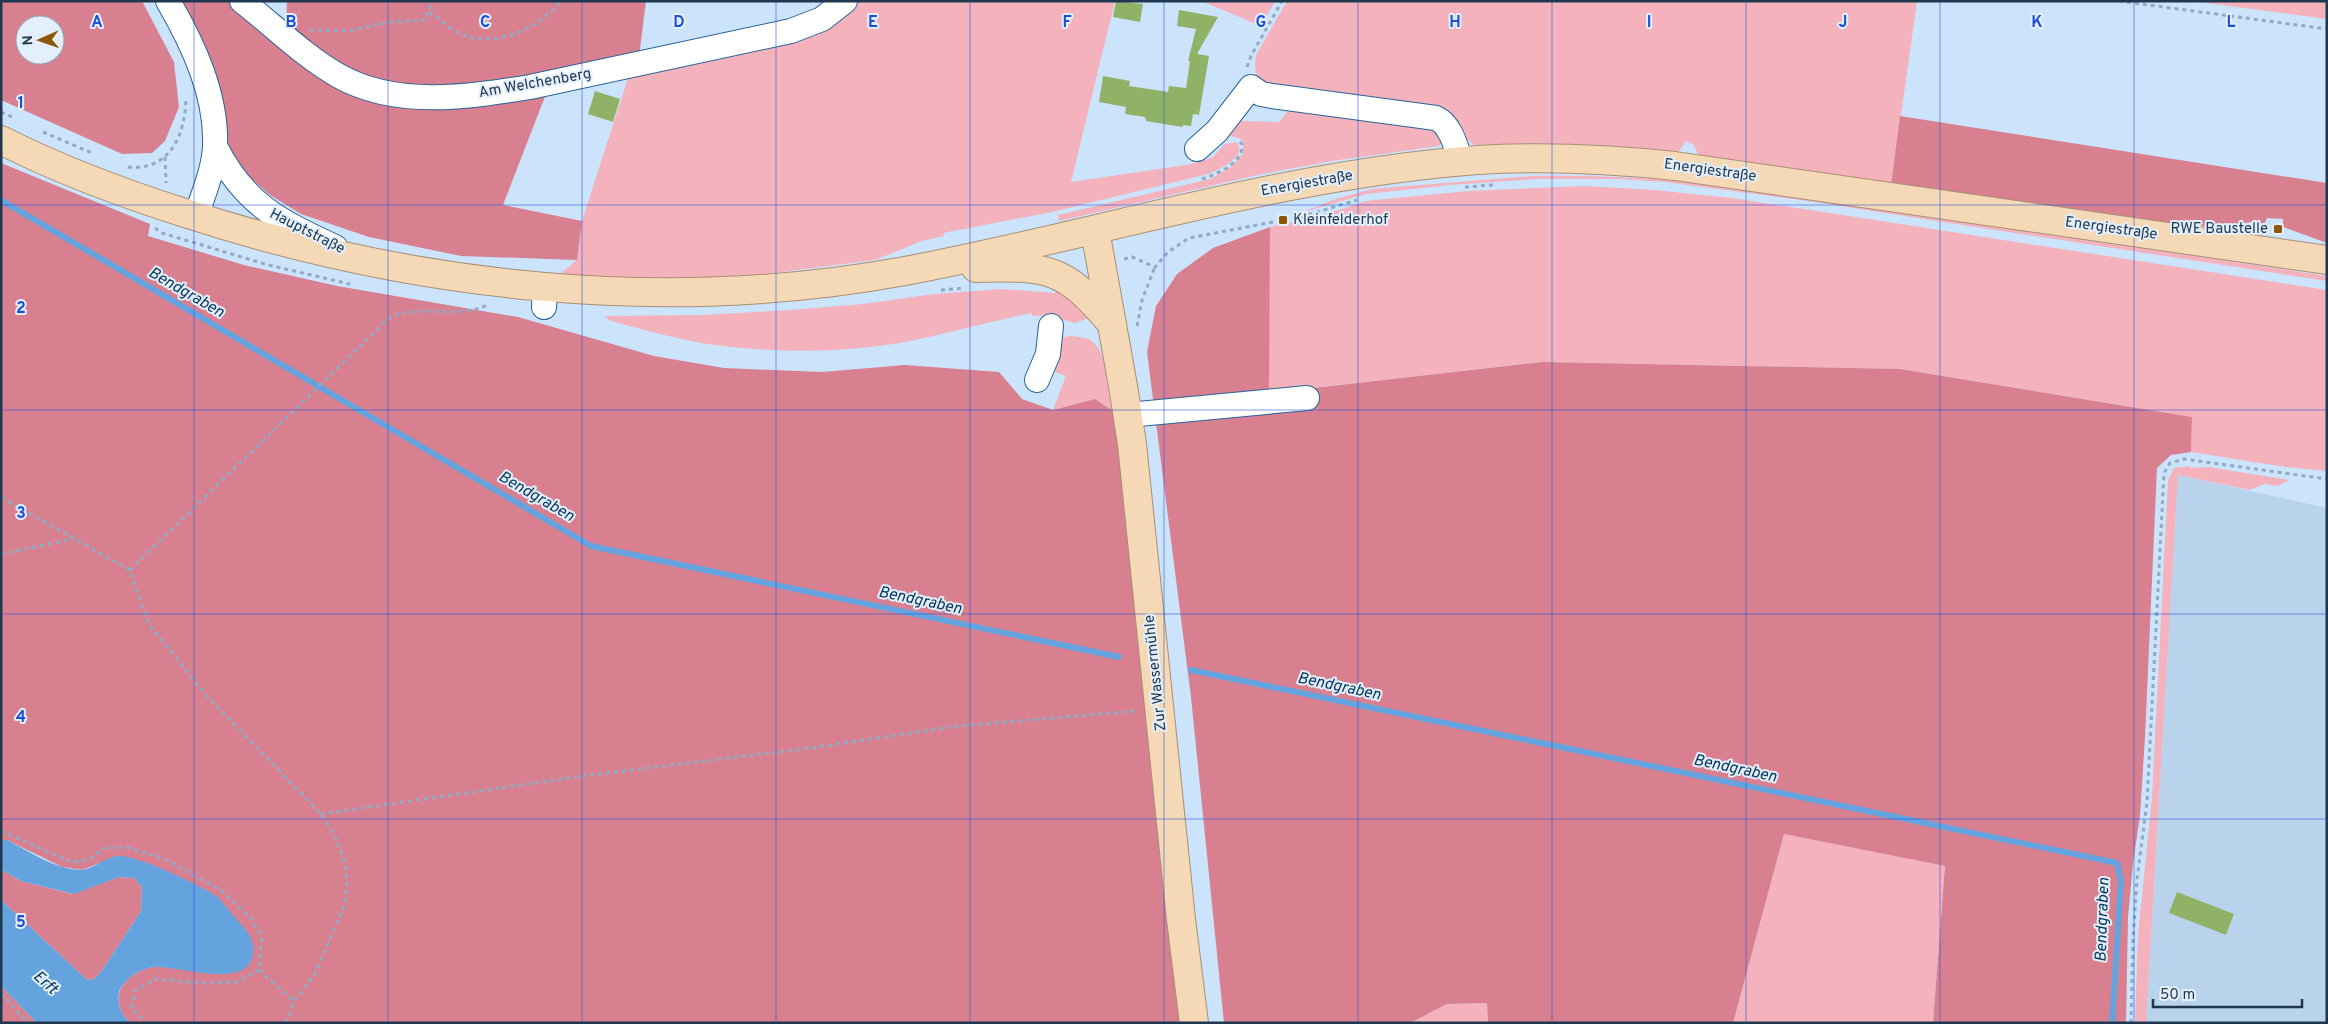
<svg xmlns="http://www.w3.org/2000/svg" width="2328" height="1024" font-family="Overpass,sans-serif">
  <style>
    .built { fill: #bad3ed }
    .green { fill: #f3b2bc }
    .forest { fill: #d88090; fill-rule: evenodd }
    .water { fill: #65a3df }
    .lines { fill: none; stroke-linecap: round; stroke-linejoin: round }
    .stream { stroke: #65a3df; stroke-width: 6 }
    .building { fill: #90b266 }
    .minor-casing { stroke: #296498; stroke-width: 26 }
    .major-casing { stroke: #a68f73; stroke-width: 30 }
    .path { stroke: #91a9c1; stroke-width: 3; stroke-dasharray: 4 4; stroke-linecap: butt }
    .minor { stroke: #fff; stroke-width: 24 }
    .major { stroke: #f5d8b6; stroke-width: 28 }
    .grid { fill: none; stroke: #1d4ed8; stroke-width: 1; stroke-opacity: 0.55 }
    .poi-dot { fill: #8c5706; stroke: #e3effb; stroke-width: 2 }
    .labels { text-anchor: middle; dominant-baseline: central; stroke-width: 4; stroke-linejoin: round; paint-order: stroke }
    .street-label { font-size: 15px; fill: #1f374f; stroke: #e3effb }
    .poi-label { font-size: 15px; fill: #1f374f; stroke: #e3effb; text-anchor: start }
    .water-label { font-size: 16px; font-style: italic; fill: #03345a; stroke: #e3effb }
    .grid-label { font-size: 16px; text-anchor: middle; font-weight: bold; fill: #1d4ed8; stroke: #e3effb; stroke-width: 4; stroke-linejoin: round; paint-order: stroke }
  </style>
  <rect width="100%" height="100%" fill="#cce3fc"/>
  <polygon class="built" points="2178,475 2327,508 2327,1023 2146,1023"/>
  <g class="green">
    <path d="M850,1H1115L1071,182L1192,164L1213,157L1225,144L1237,142C1247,158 1219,169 1208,174L1052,212L943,233L944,236L922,241L875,260L758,275L663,279L558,276L577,260L582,221L630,72Z"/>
    <polygon points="1201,1 1275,1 1261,26"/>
    <path d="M1287,1H1917L1891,186L1699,157L1694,145L1686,141L1677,154C1608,146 1545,143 1474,145L1462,135L1278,92L1256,80L1255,63L1256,55Z"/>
    <polygon points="2191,1 2327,1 2327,19"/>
    <polygon points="1292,106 1431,123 1443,140 1439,146 1332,161 1262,174 1059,221 1058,215 1210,179 1231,167 1243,154 1243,141 1239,138 1230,136 1241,121 1279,122"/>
    <path d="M1533,176C1606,175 1675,179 1748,188L2327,276V281L1801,200L1665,182L1619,179H1537L1449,185L1366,194L1300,213L1333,200L1372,189Z"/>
    <polygon points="1584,186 1654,190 1732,198 2327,290 2327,471 2285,467 2191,452 2192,417 1900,369 1542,362 1268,393 1270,227 1326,214 1366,201 1468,191"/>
    <path d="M1065,286L1092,317L1075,323L1061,319L1058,315L1033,316L1031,313C989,322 947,334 905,342C844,353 776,353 715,345C679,340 645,330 611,321L604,316L703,315L791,310L863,304L934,294L1002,289L1055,293Z"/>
    <path d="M1070,336C1078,337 1087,337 1093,342C1107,353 1113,396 1116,413L1095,399L1053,410L1066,376L1047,369L1060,338Z"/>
    <polygon points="2190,466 2190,468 2208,467 2289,480 2278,486 2265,484 2250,490 2178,475 2146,1023 2135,1023 2138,935 2152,797 2168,480 2174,468"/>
    <polygon points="1784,834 1945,866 1933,1023 1733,1023"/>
    <polygon points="1487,1003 1488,1023 1410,1023 1447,1004"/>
  </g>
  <g class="forest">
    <path d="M1,1H142L174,62L179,107L165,141L152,153L122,154L1,100ZM25,25H55V55H25Z"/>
    <polygon points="182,1 231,1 362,92 548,89 503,205 582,221 577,260 461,256 369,237 301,214 270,195 245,173 225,142 198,32"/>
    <polygon points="287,1 646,1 639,57 549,79 406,88 350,74 286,31"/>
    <polygon points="1900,116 2327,183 2327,243 2283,227 2283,219 2267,218 2264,224 2253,222 2213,227 2124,220 1891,186"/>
    <path d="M1,163L150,224L148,236L244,265L337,286L518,317L654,356L724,368L822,372L905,365L999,372L1022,399L1053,410L1095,399L1116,413L1184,1023H130C121,1014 118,1008 119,996C120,981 138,970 152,967C162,965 205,972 218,974L117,856L82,870L62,867L7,840H1Z"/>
    <polygon points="1270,227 1269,393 1542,362 1900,369 2192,417 2191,452 2171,455 2157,468 2145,737 2140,816 2133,863 2128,917 2126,1023 1933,1023 1945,866 1784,834 1733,1023 1488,1023 1487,1003 1447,1004 1410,1023 1224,1023 1191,697 1147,352 1156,306 1177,274 1213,248"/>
    <polygon points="4,871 21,881 73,894 119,877 134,878 142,887 141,911 101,972 93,980 86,979 1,900 1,873"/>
    <polygon points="1,986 37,1023 1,1023"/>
  </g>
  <path class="water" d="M1,840H7C29,851 54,869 80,870C93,870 106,856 119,856C139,856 195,883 213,894C222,899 229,911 236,919C247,931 257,941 252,958C243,989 177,965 154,967C141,968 122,980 119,993C117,1006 121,1014 130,1023H37L1,986V900L86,979L93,980L101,972L141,911L142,887L134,878L119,877L74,894L21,881L4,871L1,873Z"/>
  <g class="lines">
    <g class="stream">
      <polyline points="1,200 591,546 1119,657"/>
      <polyline points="1191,670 2117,863 2121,881 2112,1023"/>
    </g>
  </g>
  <g class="building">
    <polygon points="1116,1 1143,4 1140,22 1113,17"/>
    <polygon points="1179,10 1218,17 1197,54 1209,56 1199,115 1193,114 1191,126 1183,125 1183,127 1146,121 1145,117 1125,114 1126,107 1099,102 1103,76 1130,81 1129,86 1168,92 1169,86 1186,88 1190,61 1188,61 1196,29 1177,26"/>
    <polygon points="595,91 620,99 613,122 588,114"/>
    <polygon points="2177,892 2234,914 2226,935 2169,913"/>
  </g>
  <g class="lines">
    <g class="minor-casing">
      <g id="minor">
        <path d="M168,1C193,44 217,95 215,146C214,170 203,194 196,217"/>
        <path d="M242,1C274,26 304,56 339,76C396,108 468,97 530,87L791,31L822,19L845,1"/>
        <path d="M215,146C244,204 279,221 335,247"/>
        <path d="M1197,149L1217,131L1251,87L1261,94L1272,96L1436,118C1451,125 1456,147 1461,162"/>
        <polyline points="544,307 545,287"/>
        <polyline points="1037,380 1048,354 1051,326"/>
        <polyline points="1128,415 1307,398"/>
      </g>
    </g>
    <g class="major-casing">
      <g id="major">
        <path d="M1,140C60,170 122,193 185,213C415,288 666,315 905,271C1096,235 1283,174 1478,160C1543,156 1609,159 1675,166L2327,260"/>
        <polyline points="1095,230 1123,386 1132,444 1181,919 1194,1023"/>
        <path d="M976,268C1049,266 1064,267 1112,324"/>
      </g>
    </g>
    <g class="path">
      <polyline points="2119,1 2327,29"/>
      <path d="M430,12C439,19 450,29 461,34C495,49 540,28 561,1"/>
      <polyline points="310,30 347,31 389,22 425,20 433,1"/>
      <polyline points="1247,67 1251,56 1282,1"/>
      <polyline points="1,112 12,117"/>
      <polyline points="43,132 92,153"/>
      <polyline points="165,157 166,183"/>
      <path d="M128,167C171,171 185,134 186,98"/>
      <path d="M1202,179C1217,174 1244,163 1242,144L1238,140"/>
      <polyline points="1465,187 1493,185"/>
      <polyline points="155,228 162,233 268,265 350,284"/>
      <polyline points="1124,259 1132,257 1155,267 1168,252 1189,238 1304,216 1357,200"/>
      <polyline points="941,290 965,288"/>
      <polyline points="1137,326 1142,300 1155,267"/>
      <polyline points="1,497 130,570 148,623 207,696 321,814 336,838 346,866 347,885 344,906 316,972 294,1001 285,1023"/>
      <polyline points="1,554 73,539"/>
      <path d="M130,570L389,318C420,303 456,320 487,305"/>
      <polyline points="321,814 589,775 803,749 958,726 1136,711"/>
      <polyline points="1,831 72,862 88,860 105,848 126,847 163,858 221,890 250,917 262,937 259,970 237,982 204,983 155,979 135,991 131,1008 147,1023"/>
      <polyline points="259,970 294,1001"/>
      <polyline points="1,993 24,1019 23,1023"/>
      <polyline points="2131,1023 2133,940 2137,879 2147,802 2164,473 2170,463 2184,459 2327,479"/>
    </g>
    <use href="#minor" class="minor"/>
    <use href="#major" class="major"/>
  </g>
  <path class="grid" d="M194,1V1023M388,1V1023M582,1V1023M776,1V1023M970,1V1023M1164,1V1023M1358,1V1023M1552,1V1023M1746,1V1023M1940,1V1023M2134,1V1023M1,205H2327M1,410H2327M1,614H2327M1,819H2327"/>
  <g class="poi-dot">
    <rect x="1278" y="215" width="10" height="10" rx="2.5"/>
    <rect x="2273" y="224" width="10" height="10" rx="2.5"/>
  </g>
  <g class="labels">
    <g class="street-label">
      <text transform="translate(535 84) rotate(-10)">Am Welchenberg</text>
      <text transform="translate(1710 171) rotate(8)">Energiestraße</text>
      <text transform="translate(1307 184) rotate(-10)">Energiestraße</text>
      <text transform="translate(2111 229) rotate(8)">Energiestraße</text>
      <text transform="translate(307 232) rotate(27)">Hauptstraße</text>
      <text transform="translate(1156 673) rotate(-96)">Zur Wassermühle</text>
    </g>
    <g class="poi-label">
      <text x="1293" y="220">Kleinfelderhof</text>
      <text x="2268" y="229" text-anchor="end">RWE Baustelle</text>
    </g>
    <g class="water-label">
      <text transform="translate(186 293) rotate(30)">Bendgraben</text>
      <text transform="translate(536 497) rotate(30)">Bendgraben</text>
      <text transform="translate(920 601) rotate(12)">Bendgraben</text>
      <text transform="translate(1339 687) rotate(12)">Bendgraben</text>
      <text transform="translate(1735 769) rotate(12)">Bendgraben</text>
      <text transform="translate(2103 920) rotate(-88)">Bendgraben</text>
      <text transform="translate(45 983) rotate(42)">Erft</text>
    </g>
  </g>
  <g class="grid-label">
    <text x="97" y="27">A</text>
    <text x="291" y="27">B</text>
    <text x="485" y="27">C</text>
    <text x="679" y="27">D</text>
    <text x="873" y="27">E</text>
    <text x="1067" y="27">F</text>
    <text x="1261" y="27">G</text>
    <text x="1455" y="27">H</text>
    <text x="1649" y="27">I</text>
    <text x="1843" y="27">J</text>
    <text x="2037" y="27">K</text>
    <text x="2231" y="27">L</text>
    <text x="21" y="108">1</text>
    <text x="21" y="313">2</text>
    <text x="21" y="518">3</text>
    <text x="21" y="722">4</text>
    <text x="21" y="927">5</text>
  </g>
  <rect width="2328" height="1024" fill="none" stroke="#1f374f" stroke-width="5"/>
  <g transform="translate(40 40) rotate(268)"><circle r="24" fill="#e3effb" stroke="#95a5b6"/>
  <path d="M0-4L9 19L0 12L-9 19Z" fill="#8c5706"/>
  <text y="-8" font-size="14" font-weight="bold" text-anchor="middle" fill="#1f374f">N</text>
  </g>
  <path d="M2153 999v8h149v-8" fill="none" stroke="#1f374f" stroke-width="2.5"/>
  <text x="2160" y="999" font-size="15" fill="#1f374f" stroke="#e3effb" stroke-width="4" paint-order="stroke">50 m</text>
</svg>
